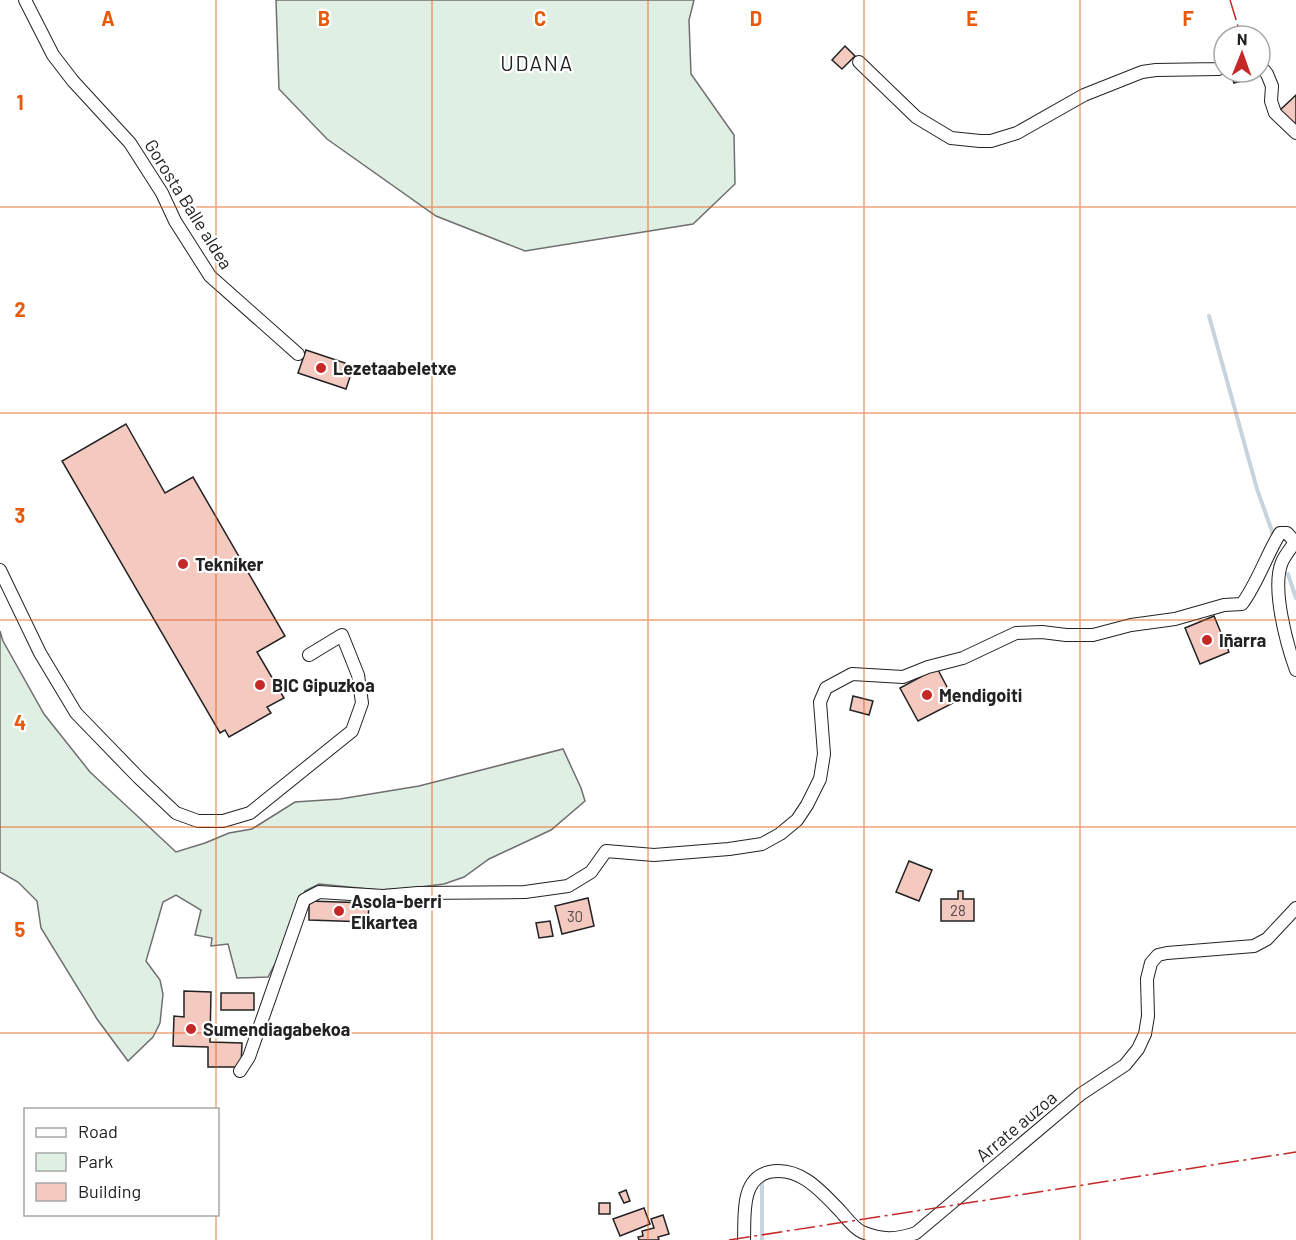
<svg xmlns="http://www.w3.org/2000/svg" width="1296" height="1240" font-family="Barlow,sans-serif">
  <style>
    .green { fill: #e0efe3; stroke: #6f6f6f; stroke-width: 1.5 }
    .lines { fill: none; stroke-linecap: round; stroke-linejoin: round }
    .stream { stroke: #c7d3dd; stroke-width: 4 }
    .building { fill: #f3c9c0; stroke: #222; stroke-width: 1.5 }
    .street-casing { stroke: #222; stroke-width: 14 }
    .street { stroke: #fff; stroke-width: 12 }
    .power { stroke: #c62828; stroke-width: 1.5; stroke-dasharray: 21 4.5 3 4.5; stroke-linecap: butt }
    .grid { fill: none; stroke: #e8590c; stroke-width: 1.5; stroke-opacity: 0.55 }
    .poi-dot { fill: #c62828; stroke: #fff; stroke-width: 2 }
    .labels { text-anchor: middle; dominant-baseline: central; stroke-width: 4.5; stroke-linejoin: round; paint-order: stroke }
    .number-label { font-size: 15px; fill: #564c4a }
    .street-label { font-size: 18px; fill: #222; stroke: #fff }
    .poi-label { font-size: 18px; font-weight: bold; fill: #222; stroke: #fff; text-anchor: start }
    .quarter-label { font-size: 21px; letter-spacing: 1.5px; fill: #222; stroke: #fff }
    .grid-label { font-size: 20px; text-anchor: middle; font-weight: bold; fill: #e8590c; stroke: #fff; stroke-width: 4.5; stroke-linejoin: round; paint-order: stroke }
  </style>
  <rect width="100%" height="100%" fill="#fff"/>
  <g class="green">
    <polygon points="276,0 694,0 689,20 691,74 734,135 735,184 693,224 525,251 436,216 327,139 279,89"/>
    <polygon points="0,631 3,641 44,714 90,772 176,852 205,843 229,833 252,829 295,802 340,799 419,786 563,749 581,788 585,801 551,830 489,859 464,877 444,884 412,888 379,890 319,884 305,891 285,945 268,977 237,978 228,944 211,946 212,938 195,935 201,910 176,895 163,902 146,961 160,980 163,994 160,1023 153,1037 128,1061 97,1019 41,928 37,901 18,882 0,872"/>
  </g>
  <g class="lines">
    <g class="stream">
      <polyline points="1209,316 1257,489 1274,537"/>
      <polyline points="1288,574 1296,598"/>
      <polyline points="762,1240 762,1183"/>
    </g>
  </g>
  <g class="building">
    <polygon points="845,46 855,56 842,69 832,60"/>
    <polygon points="1230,72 1246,72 1248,79 1234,83"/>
    <polygon points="1296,95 1296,130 1278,112"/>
    <polygon points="306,350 345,363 341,374 350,377 346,389 298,373"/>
    <polygon points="126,424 165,493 193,477 285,636 257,652 284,698 267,707 271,713 229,737 225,730 220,733 62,461"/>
    <polygon points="1214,616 1229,652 1200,664 1185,628"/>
    <polygon points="937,668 955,702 918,721 900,688"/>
    <polygon points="853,696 873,701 869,715 850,710"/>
    <polygon points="909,861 932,870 919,901 896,892"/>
    <polygon points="958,891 963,891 963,899 974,899 974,921 941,921 941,899 958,899"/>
    <polygon points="588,898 594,926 562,934 555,906"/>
    <polygon points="309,901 369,903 368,922 309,920"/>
    <polygon points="550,921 553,936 539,938 536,923"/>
    <polygon points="184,991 211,992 210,1042 242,1043 241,1067 208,1067 208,1047 173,1046 174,1016 184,1017"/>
    <rect x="221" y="993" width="33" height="17"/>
    <polygon points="626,1190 630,1201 624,1203 619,1193"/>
    <rect x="599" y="1203" width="11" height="11"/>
    <polygon points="644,1208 650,1224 620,1236 613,1219"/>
    <polygon points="663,1215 669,1234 658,1237 659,1240 639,1240 638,1237 643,1236 642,1231 654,1228 651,1219"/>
  </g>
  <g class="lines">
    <g class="street-casing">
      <g id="street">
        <polyline points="25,0 53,55 73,81 130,143 162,193 175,221 210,276 298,354"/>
        <polyline points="859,62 916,117 951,138 980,141 991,141 1017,133 1084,95 1142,72 1156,70 1218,69 1224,67"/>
        <polyline points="1260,65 1267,74 1272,86 1271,101 1275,113 1296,133"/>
        <path d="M1295,542C1291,548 1285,555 1282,562C1271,588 1287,645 1296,670"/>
        <polyline points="0,570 40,653 76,713 139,778 176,813 198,821 223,821 250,813 352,731 362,703 358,675 342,635 309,655"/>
        <path d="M240,1071L249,1057L304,900L319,892L383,896L418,893L525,892L568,886L591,872L606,851L654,855L729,849L762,844L780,834L797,820L807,805L820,779L824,754L820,702L826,688L852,674L903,677L928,667L963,658L1016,633L1042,632L1066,635H1093L1131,625L1175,619L1224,605L1242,604C1258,582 1266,556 1280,533H1287L1295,542"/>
        <path d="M744,1240C745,1217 740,1179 769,1172C800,1165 823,1193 842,1213C848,1220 854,1228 862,1232C882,1240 896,1240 916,1233L1081,1094L1125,1065L1138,1049L1145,1034L1148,1016L1147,979L1151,963L1158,955L1167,953L1254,946L1267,939L1296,908"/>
      </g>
    </g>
    <use href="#street" class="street"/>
    <g class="power">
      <polyline points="1230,0 1241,36"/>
      <polyline points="729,1240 1296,1152"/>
    </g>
  </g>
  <path class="grid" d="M216,0V1110M432,0V1240M648,0V1240M864,0V1240M1080,0V1240M0,207H1296M0,413H1296M0,620H1296M0,827H1296M0,1033H1296M216,1214V1240"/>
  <g class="poi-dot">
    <circle cx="321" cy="368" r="6"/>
    <circle cx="183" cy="564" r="6"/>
    <circle cx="1207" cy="640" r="6"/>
    <circle cx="260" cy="685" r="6"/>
    <circle cx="927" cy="695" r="6"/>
    <circle cx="339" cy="911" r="6"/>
    <circle cx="191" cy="1029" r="6"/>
  </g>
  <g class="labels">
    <g class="number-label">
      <text x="958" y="910">28</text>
      <text x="575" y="916">30</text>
    </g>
    <g class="street-label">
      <text transform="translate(189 204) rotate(58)">Gorosta Balle aldea</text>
      <text transform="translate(1016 1126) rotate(-40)">Arrate auzoa</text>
    </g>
    <g class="poi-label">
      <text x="333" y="368">Lezetaabeletxe</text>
      <text x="195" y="564">Tekniker</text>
      <text x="1219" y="640">Iñarra</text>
      <text x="272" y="685">BIC Gipuzkoa</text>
      <text x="939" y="695">Mendigoiti</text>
      <text x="351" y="901">Asola-berri<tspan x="351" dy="21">Elkartea</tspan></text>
      <text x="203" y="1029">Sumendiagabekoa</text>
    </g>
    <g class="quarter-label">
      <text x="537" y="62">UDANA</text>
    </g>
  </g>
  <g class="grid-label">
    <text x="108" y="26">A</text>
    <text x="324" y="26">B</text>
    <text x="540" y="26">C</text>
    <text x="756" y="26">D</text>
    <text x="972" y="26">E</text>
    <text x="1188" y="26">F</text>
    <text x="20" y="110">1</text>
    <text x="20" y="317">2</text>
    <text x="20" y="523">3</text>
    <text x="20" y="730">4</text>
    <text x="20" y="937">5</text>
  </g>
  <rect x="24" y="1108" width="195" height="108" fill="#ffffff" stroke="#a7a7a7" stroke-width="1.5"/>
  <rect x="36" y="1128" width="30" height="9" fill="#ffffff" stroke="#a7a7a7" stroke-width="1.5"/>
  <text x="78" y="1138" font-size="18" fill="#222222">Road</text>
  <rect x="36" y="1153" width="30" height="18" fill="#e0efe3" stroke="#a7a7a7" stroke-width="1.5"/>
  <text x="78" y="1168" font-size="18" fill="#222222">Park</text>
  <rect x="36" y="1183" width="30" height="18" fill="#f3c9c0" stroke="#a7a7a7" stroke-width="1.5"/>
  <text x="78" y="1198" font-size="18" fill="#222222">Building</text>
  <g transform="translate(1242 54) rotate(1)"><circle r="28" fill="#ffffff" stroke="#a7a7a7" stroke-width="1.5"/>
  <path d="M0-4.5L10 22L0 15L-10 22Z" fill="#c62828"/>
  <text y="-9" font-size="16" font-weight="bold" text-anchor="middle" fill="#222222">N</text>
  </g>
</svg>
